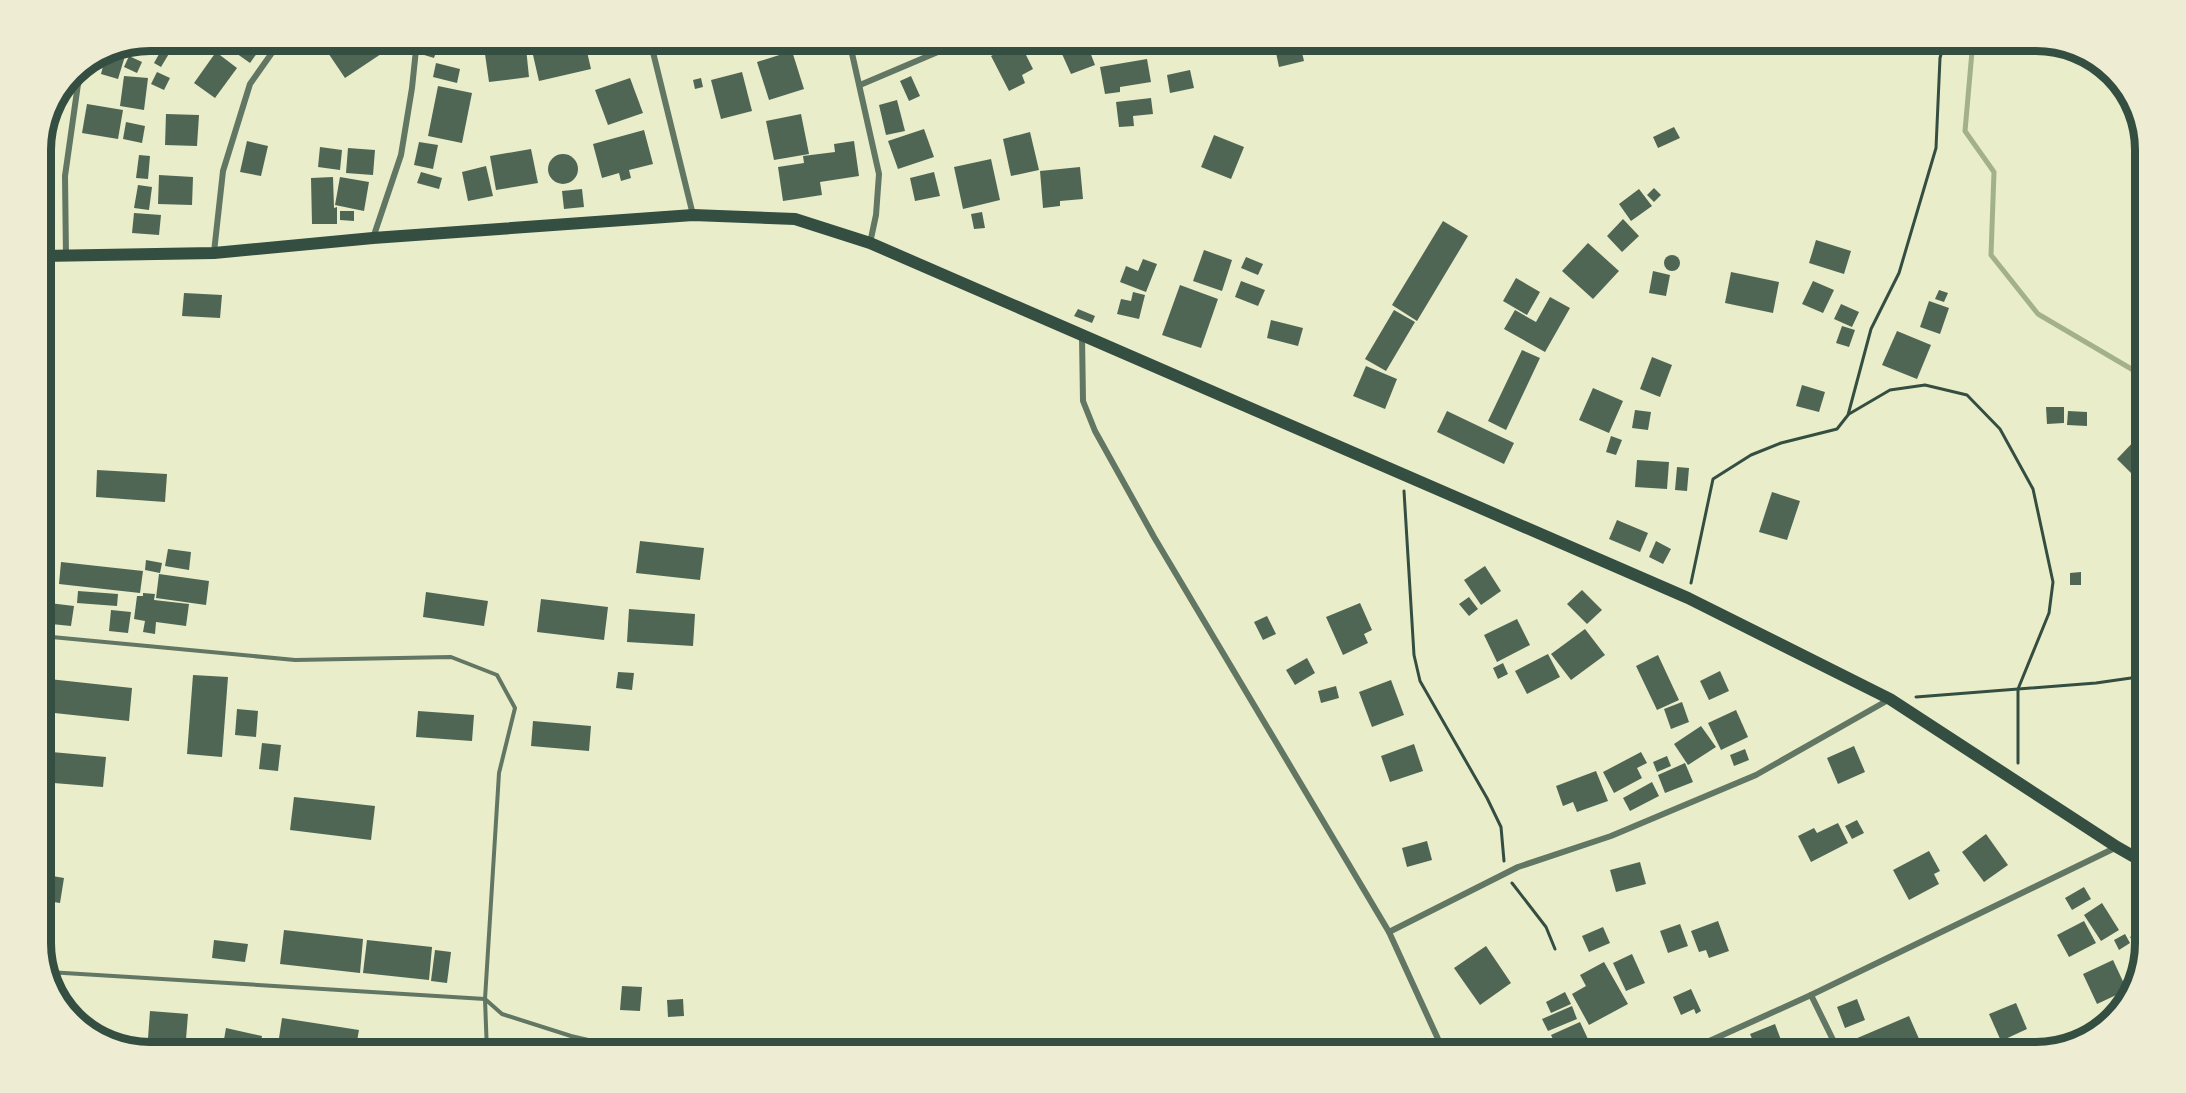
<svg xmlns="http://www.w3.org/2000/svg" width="2186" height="1093" font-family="'Roboto Condensed',sans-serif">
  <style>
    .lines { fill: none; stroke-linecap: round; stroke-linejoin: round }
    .stream { stroke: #a3b18a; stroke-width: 5 }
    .building { fill: #4f6655 }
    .path { stroke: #344e41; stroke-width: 3 }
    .service { stroke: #617663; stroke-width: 4 }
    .minor { stroke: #617663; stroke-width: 6 }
    .secondary { stroke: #344e41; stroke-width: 12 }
    .rim { fill: none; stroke: #344e41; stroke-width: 8 }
  </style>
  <rect width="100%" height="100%" fill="#e9edc9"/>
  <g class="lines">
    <polyline class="stream" points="1973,40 1965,131 1994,172 1991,255 2038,314 2145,377"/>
  </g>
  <g class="building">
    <polygon points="229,40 248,40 260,49 250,63 226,46"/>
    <polygon points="322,40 402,40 345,78 320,41"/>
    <polygon points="426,40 459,40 455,51 438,46 434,58 421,54"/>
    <polygon points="549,40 567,40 569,47 585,43 591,69 539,81 533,55 543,53 540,43"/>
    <polygon points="760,40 800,40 800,41 764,52"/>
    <polygon points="1023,40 1045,40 1047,45 1029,53"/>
    <polygon points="1285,40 1299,40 1304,61 1279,67 1274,43"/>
    <polygon points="1019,41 1033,69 1022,75 1025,83 1009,91 991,56"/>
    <polygon points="1087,44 1095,65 1071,74 1062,54"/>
    <polygon points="163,47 170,52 161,67 154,63"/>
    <polygon points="526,48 529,77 489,82 485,54"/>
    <polygon points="107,51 125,56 118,79 101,74"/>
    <polygon points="792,51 804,89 769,100 757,62"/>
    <polygon points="216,52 237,68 215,98 194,83"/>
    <polygon points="129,56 142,62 137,73 124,67"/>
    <polygon points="1147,59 1151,82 1120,87 1120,92 1105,94 1100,67"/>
    <polygon points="436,63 460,69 457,83 433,77"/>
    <polygon points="1190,70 1194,88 1170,93 1167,75"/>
    <polygon points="157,72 170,78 164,90 151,84"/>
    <polygon points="742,72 752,111 721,119 711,80"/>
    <polygon points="124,76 148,78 144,110 120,106"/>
    <polygon points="911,76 920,96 909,101 900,81"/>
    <polygon points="630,78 643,113 608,125 595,90"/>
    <polygon points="701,78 703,87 695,89 693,80"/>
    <polygon points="438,86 472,93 462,143 428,136"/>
    <polygon points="1151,98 1153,114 1133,116 1134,126 1119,127 1116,102"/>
    <polygon points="897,100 905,131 886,135 879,105"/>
    <polygon points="87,104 123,110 118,139 82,133"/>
    <polygon points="166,114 199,115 197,146 165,145"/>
    <polygon points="801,114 809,154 774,160 766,121"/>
    <polygon points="126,122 145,126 142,143 123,139"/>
    <polygon points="1674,127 1680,138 1658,148 1653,137"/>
    <polygon points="924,129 934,157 898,169 888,141"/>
    <polygon points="644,130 653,164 629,170 631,178 621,181 619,173 602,178 593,144"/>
    <polygon points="1030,132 1039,170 1011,176 1003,139"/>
    <polygon points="1214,135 1244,147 1231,179 1201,167"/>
    <polygon points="247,141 268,146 261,176 240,172"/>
    <polygon points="854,141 859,176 820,182 822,195 783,201 778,167 804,163 803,156 835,152 834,144"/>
    <polygon points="419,142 438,145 433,169 414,165"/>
    <polygon points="320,147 342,150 340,170 318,167"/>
    <polygon points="348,148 375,150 373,175 346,173"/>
    <polygon points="531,149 538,183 496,190 490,156"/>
    <circle cx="563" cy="169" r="15"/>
    <polygon points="139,155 150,156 148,179 136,178"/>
    <polygon points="991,159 1000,200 963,209 954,167"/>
    <polygon points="486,166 493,196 468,201 462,172"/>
    <polygon points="1080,167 1083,199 1060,201 1060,206 1043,208 1040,171"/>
    <polygon points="421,172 442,178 439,189 417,183"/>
    <polygon points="934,172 940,196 915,201 910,178"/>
    <polygon points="159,175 193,177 192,205 158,204"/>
    <polygon points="333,177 334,208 337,207 337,224 312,224 311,178"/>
    <polygon points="340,177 369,182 364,211 335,205"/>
    <polygon points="138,185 152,187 149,210 134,208"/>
    <polygon points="1654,188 1661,195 1654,202 1647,195"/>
    <polygon points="582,189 584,207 564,209 562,191"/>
    <polygon points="1639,189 1652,206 1631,221 1619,204"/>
    <polygon points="340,211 354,211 354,221 340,220"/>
    <polygon points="982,212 985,228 974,229 971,214"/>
    <polygon points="134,213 161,215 159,235 132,233"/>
    <polygon points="1623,219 1639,236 1622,252 1607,236"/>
    <polygon points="1443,221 1468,236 1417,321 1392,305"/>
    <polygon points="1816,240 1851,251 1844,274 1809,263"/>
    <polygon points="1588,243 1619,271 1593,299 1562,271"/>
    <polygon points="1204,250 1232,260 1222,291 1193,281"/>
    <circle cx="1672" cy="263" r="8"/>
    <polygon points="1246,257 1263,264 1258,275 1241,268"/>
    <polygon points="1143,259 1157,264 1146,292 1120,282 1126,266 1138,271"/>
    <polygon points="1653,271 1670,275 1666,296 1649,293"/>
    <polygon points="1731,272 1779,282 1773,313 1725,303"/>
    <polygon points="1516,278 1540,292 1527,315 1503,301"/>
    <polygon points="1241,281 1265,290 1258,306 1235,297"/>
    <polygon points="1813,281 1834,290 1823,313 1802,304"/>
    <polygon points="1180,285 1218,299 1201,348 1162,335"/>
    <polygon points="1939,290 1948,293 1944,302 1935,299"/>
    <polygon points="1133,292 1145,295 1139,319 1117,314 1121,299 1131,301"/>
    <polygon points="184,293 222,295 220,318 182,316"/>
    <polygon points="1550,297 1570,308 1545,352 1504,329 1515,310 1536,322"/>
    <polygon points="1929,301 1949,308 1940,334 1920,327"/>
    <polygon points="1841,304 1859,312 1852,327 1834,319"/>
    <polygon points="1078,309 1095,316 1092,323 1074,316"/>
    <polygon points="1394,310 1415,322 1386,371 1365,359"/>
    <polygon points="1271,320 1303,328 1298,346 1267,338"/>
    <polygon points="1842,326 1855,330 1849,347 1836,343"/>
    <polygon points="1897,331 1931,345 1917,379 1882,365"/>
    <polygon points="1522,350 1540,358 1506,430 1488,421"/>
    <polygon points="1652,357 1672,365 1660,397 1640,389"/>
    <polygon points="1366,366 1397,379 1385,409 1353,396"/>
    <polygon points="1802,385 1825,392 1819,412 1796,406"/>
    <polygon points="1593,388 1623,401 1609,433 1579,420"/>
    <polygon points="2046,407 2064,407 2064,423 2047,424"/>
    <polygon points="1635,410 1651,412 1648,430 1632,428"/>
    <polygon points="1447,411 1514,443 1504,464 1437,432"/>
    <polygon points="2068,411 2087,412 2087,426 2067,425"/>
    <polygon points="1611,436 1622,440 1616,455 1606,452"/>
    <polygon points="2138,437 2145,444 2145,467 2135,477 2117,459"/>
    <polygon points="1637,460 1669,462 1667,489 1635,487"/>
    <polygon points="1677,467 1689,468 1687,491 1675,490"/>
    <polygon points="97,470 167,474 165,502 96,497"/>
    <polygon points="1772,492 1800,501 1787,540 1759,532"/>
    <polygon points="1617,520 1648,533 1640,552 1609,539"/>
    <polygon points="640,541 704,548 700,580 636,573"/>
    <polygon points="1656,541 1671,549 1663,564 1649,557"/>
    <polygon points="41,546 55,549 52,561 41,559"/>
    <polygon points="168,549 191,552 189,570 165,566"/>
    <polygon points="146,560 162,563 160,573 145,570"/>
    <polygon points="61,562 143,571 140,593 59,584"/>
    <polygon points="1485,566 1501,591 1481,605 1464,580"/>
    <polygon points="2081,572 2081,585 2070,585 2070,573"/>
    <polygon points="159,574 209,581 206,605 156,598"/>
    <polygon points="1582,590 1602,610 1587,624 1567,604"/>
    <polygon points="78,591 118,594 117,606 77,603"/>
    <polygon points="426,592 488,601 484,626 423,617"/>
    <polygon points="143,593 155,594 154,600 189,604 186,626 156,622 155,634 143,632 145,621 134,619 137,596 143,596"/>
    <polygon points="1469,597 1478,609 1469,616 1459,604"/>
    <polygon points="541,599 608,607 604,640 537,632"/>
    <polygon points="41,602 74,606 71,626 41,623"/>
    <polygon points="1360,603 1372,630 1364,634 1368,643 1343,655 1326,617"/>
    <polygon points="629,609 695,614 693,646 627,642"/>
    <polygon points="111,610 131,612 128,633 109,631"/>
    <polygon points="1267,616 1276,634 1263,640 1254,622"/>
    <polygon points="1517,619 1530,645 1497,662 1484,635"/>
    <polygon points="1585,629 1605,655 1571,680 1551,654"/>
    <polygon points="1548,654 1560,677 1527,694 1515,671"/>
    <polygon points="1658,655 1679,700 1657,710 1636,666"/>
    <polygon points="1307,658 1315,673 1295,685 1286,670"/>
    <polygon points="1503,663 1508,674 1498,679 1493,668"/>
    <polygon points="1720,671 1729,691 1709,700 1700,681"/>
    <polygon points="618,672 634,673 632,690 616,688"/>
    <polygon points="193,675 228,677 222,757 187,754"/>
    <polygon points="49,679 132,688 129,721 45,712"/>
    <polygon points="1391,680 1404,715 1372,727 1359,692"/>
    <polygon points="1336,686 1339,698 1321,703 1318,691"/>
    <polygon points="1682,702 1689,722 1671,729 1664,709"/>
    <polygon points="237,709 258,711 256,737 235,735"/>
    <polygon points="1736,710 1748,737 1721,750 1708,723"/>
    <polygon points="418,711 474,715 472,741 416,737"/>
    <polygon points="533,721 591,726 589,751 531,746"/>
    <polygon points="1701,726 1716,747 1688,765 1674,744"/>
    <polygon points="262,743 281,745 278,771 259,769"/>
    <polygon points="1414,744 1423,771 1390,782 1381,756"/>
    <polygon points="1854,746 1865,772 1838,784 1827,758"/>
    <polygon points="1745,749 1749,760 1734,766 1730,755"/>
    <polygon points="41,751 106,757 103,787 41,782"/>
    <polygon points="1641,752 1647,763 1637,768 1642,778 1614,793 1603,772"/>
    <polygon points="1667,756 1671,766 1657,772 1653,762"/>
    <polygon points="1685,763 1693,782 1665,793 1658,775"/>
    <polygon points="1596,771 1608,801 1577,812 1573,802 1563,806 1556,786"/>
    <polygon points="1652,782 1659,796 1630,811 1623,798"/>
    <polygon points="294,797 375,806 371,840 290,830"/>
    <polygon points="1857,820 1864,833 1852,839 1845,826"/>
    <polygon points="1838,823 1848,843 1811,862 1798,836 1814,828 1817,833"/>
    <polygon points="1986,834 2008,865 1984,882 1962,852"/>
    <polygon points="1427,841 1432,860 1407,867 1402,848"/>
    <polygon points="1929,851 1940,871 1934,874 1939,884 1909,900 1893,870"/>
    <polygon points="1640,862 1646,884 1616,892 1610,870"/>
    <polygon points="41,874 64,878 60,903 41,900"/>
    <polygon points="2084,887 2091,899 2072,910 2065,898"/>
    <polygon points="2102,903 2119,930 2101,941 2084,915"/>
    <polygon points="1718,921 1729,951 1709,958 1706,950 1699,952 1691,931"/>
    <polygon points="2084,921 2096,943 2069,957 2057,935"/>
    <polygon points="1680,924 1688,946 1668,953 1660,931"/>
    <polygon points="1603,927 1610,943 1589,952 1582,936"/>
    <polygon points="2143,929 2145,932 2146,943 2143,955 2130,937"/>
    <polygon points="284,930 363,939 360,973 280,964"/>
    <polygon points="2125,934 2130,943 2119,950 2114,940"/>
    <polygon points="214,940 248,944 245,962 212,958"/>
    <polygon points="367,940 432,947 429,980 363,973"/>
    <polygon points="1486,946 1511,983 1480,1005 1454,968"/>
    <polygon points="435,950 451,952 447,983 431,981"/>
    <polygon points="1632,954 1645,983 1626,991 1613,963"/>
    <polygon points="2113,960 2127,990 2097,1004 2083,974"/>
    <polygon points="1604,962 1628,1004 1589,1025 1572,994 1586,986 1580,975"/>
    <polygon points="622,986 642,987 640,1011 620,1010"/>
    <polygon points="1691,989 1701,1011 1696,1014 1694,1009 1681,1015 1673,997"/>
    <polygon points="1565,992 1571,1004 1551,1013 1546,1002"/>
    <polygon points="683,999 684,1016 668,1017 667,1000"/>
    <polygon points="1857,999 1865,1020 1845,1028 1837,1007"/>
    <polygon points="2016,1003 2027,1029 2001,1041 1989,1014"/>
    <polygon points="1572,1006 1577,1019 1548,1031 1542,1019"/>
    <polygon points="150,1011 188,1014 185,1052 147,1052"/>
    <polygon points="1909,1016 1923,1048 1913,1052 1852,1052 1848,1042"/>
    <polygon points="282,1018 359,1030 355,1052 320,1052 278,1045"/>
    <polygon points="1580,1022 1594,1052 1559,1052 1551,1035"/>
    <polygon points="1775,1024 1781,1040 1757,1050 1750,1034"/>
    <polygon points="226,1028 262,1036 259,1052 222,1051"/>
    <polygon points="1819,1044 1826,1048 1826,1052 1810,1052 1811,1048"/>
    <polygon points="1779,1045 1781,1052 1758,1052"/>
  </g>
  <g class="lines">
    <g class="path">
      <polyline points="1849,414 1890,390 1925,385 1967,395 2000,429 2033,489 2053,582 2049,613 2018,689 2018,763"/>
      <polyline points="1404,491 1414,655 1420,681 1487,798 1501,827 1504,861"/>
      <polyline points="1691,583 1713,479 1751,455 1781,443 1837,429 1848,415 1871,329 1899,273 1936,148 1940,58 1945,40"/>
      <polyline points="1916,697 2096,683 2145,676"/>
      <polyline points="1512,883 1546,927 1555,949"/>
    </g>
    <g class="service">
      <polyline points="41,636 295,660 451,657 497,675 515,708 499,773 485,999 487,1052"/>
      <polyline points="48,972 485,999 502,1014 571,1036 640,1052"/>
    </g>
    <g class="minor">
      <polyline points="650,40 693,215"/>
      <polyline points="849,40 879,174 876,215 870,243"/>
      <polyline points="860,85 966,40"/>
      <polyline points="373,238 401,155 412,88 417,40"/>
      <polyline points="214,252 223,171 250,84 281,40"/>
      <polyline points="66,256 65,176 78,84 92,60"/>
      <polyline points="1082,336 1083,401 1095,431 1154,537 1389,932 1444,1052"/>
      <polyline points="1389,932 1518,867 1611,836 1756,775 1890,699"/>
      <polyline points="1811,995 1839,1052"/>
      <polyline points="1685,1052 1811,995 2117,847"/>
    </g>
    <polyline class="secondary" points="41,256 214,253 373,238 693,215 795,219 870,243 1688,598 1890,699 2117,847 2145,863"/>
  </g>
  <path d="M0 0H2186V1093H0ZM150 51H2036A99 99 0 0 1 2135 150V943A99 99 0 0 1 2036 1042H150A99 99 0 0 1 51 943V150A99 99 0 0 1 150 51Z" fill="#eeecd3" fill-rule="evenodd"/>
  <path class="rim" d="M150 51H2036A99 99 0 0 1 2135 150V943A99 99 0 0 1 2036 1042H150A99 99 0 0 1 51 943V150A99 99 0 0 1 150 51Z"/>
</svg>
